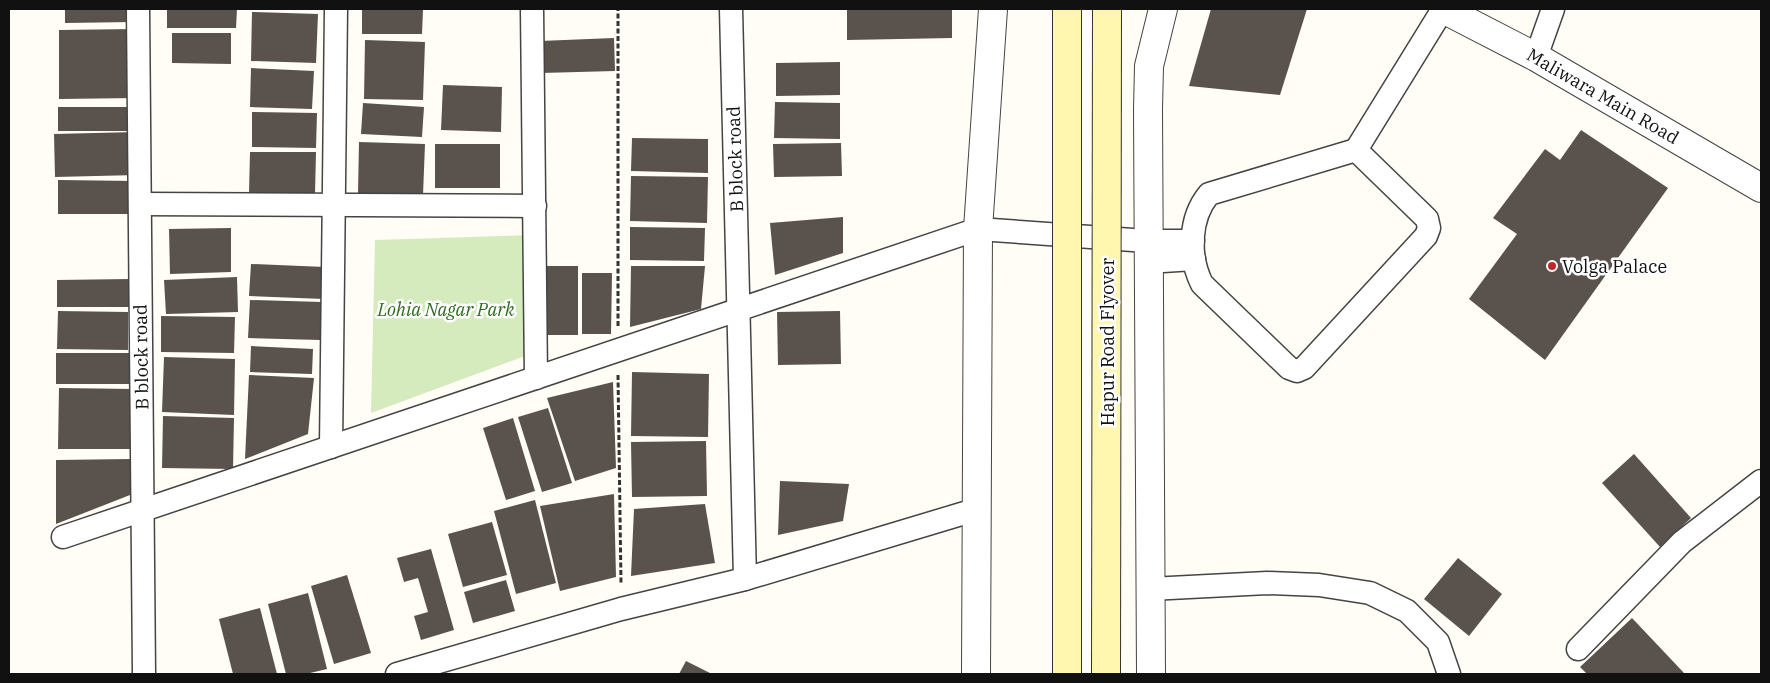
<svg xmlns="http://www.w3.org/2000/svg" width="1770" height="683" font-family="'IBM Plex Serif',serif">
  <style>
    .green { fill: #d5ebbd }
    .building { fill: #5a524d }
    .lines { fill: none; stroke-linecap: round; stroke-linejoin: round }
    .minor-casing { stroke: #444; stroke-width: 25 }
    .tertiary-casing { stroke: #444; stroke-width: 30 }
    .path { stroke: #333; stroke-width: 3; stroke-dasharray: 5 2.5; stroke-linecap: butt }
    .minor { stroke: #fff; stroke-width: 22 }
    .tertiary { stroke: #fff; stroke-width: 28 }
    .secondary-bridge-casing { stroke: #333; stroke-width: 30; stroke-linecap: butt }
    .secondary-bridge { stroke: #fff6b0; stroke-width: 28 }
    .poi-dot { fill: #c4262e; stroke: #fff; stroke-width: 2 }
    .labels { text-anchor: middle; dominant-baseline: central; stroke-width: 5; stroke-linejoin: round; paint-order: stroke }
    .street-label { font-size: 18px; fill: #111; stroke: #fff }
    .poi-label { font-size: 18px; fill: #111; stroke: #fff; text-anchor: start }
    .park-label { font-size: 18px; font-style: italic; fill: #2f6b1f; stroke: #fff }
  </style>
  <rect width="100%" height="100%" fill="#fffdf5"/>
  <polygon class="green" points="530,235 525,356 371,413 375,240"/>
  <g class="building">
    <polygon points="65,9 132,9 133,22 65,23"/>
    <polygon points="167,9 237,9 236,28 167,28"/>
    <polygon points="362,9 423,9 422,34 362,34"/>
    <polygon points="847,9 952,9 952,38 847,40"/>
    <polygon points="1211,9 1307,9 1280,95 1189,86"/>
    <polygon points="252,12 318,14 316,63 251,61"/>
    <polygon points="136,29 137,98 59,99 59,30"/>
    <polygon points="172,33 231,33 231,64 172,63"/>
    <polygon points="614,38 615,71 541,73 540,41"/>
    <polygon points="365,40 425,42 423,100 364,99"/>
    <polygon points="840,62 840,95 776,96 776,63"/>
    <polygon points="251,68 314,71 312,109 250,107"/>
    <polygon points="443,85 502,87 501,132 441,130"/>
    <polygon points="775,102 840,103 840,139 774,138"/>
    <polygon points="363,103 424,107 422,137 361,134"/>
    <rect x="58" y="107" width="70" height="24"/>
    <polygon points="252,112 317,113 316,148 252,147"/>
    <polygon points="1581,130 1668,188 1545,360 1469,299 1517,234 1493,218 1545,149 1560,160"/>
    <polygon points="136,132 137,175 55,177 54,134"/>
    <polygon points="632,138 708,139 708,173 631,171"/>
    <polygon points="359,142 425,144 423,195 358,193"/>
    <polygon points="841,143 842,176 774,177 773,144"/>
    <rect x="435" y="144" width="65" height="44"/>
    <polygon points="250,152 316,152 315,194 249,193"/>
    <polygon points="631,176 708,177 707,223 630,221"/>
    <polygon points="58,180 135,181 135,214 58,214"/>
    <polygon points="843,217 843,253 775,275 770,223"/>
    <polygon points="630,227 705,228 704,261 630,260"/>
    <polygon points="231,228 231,272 170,274 169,229"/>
    <polygon points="251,264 325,267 324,299 249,296"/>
    <rect x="544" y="266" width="34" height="69"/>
    <polygon points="631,266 705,266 701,309 630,327"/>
    <polygon points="582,273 612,273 611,334 582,334"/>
    <polygon points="237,277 238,312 166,314 164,280"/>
    <polygon points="130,279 131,307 57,307 57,280"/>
    <polygon points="250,300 322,302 320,340 248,338"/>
    <polygon points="58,311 128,312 128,350 57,349"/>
    <polygon points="840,311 841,364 778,365 777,312"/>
    <polygon points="161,316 235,317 234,353 161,352"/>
    <polygon points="251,346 313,349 312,374 250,372"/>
    <rect x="56" y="353" width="76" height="31"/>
    <polygon points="164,357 235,359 234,415 162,412"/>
    <polygon points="632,372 709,374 708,437 631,436"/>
    <polygon points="249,375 314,378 308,434 245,459"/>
    <polygon points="613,382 616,468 575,481 547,398"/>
    <polygon points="59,388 134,389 133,449 58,449"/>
    <polygon points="548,408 572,483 542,492 518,417"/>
    <polygon points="163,416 234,418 233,469 162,468"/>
    <polygon points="513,418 535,491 506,500 483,428"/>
    <polygon points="706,441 707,496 632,497 631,442"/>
    <polygon points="1634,454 1691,518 1660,547 1602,483"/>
    <polygon points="131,459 130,495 56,524 56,460"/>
    <polygon points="780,481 849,484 843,521 778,535"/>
    <polygon points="614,494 616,577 560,591 540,506"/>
    <polygon points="535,500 556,583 516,594 494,511"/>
    <polygon points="705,504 715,563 631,576 634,509"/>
    <polygon points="492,522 507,575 463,587 448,534"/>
    <polygon points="431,549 454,630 421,640 414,616 428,612 418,578 404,582 397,558"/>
    <polygon points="1458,558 1502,594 1469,636 1424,599"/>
    <polygon points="347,575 371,653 334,664 311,586"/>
    <polygon points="506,580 515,611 473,623 464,592"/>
    <polygon points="308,593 327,669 306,674 286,674 268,604"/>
    <polygon points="260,608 277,674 233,674 219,619"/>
    <polygon points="1632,618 1684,673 1683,674 1587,674 1580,667"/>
    <polygon points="686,661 712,674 679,674"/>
  </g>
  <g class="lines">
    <g class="minor-casing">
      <g id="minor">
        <polyline points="138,9 144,674"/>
        <polyline points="532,9 536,378"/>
        <polyline points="731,9 745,579"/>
        <polyline points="1536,57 1553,9"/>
        <path d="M1356,150L1427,219L1429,228L1426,236L1304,368L1297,371L1289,368L1202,284C1188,256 1189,218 1209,194L1356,150L1443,9"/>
        <polyline points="140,204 535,206"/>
        <polyline points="1147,262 1194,259"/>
        <polyline points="331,447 336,9"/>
        <polyline points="63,537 978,229 1147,241 1193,241"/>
        <polyline points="1150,589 1267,583 1319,585 1370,593 1407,611 1438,642 1449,674"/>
        <polyline points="1578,649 1682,542 1761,481"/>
        <polyline points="397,674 621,609 745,579 978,509"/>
      </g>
    </g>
    <g class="tertiary-casing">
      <g id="tertiary">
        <polyline points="1443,9 1536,57 1761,188"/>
        <polyline points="976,674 978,229 993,9"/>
        <polyline points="1151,674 1148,109 1149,66 1163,9"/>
      </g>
    </g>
    <g class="path">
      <polyline points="618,326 618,9"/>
      <polyline points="618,375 621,583"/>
    </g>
    <use href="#minor" class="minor"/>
    <use href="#tertiary" class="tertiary"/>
    <g class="secondary-bridge-casing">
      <g id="secondary-bridge">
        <polyline points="1067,9 1067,674"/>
        <polyline points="1106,674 1107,9"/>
      </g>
    </g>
    <use href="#secondary-bridge" class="secondary-bridge"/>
  </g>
  <circle class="poi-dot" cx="1552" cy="266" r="5"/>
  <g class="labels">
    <g class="street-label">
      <text transform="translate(1603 96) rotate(30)">Maliwara Main Road</text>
      <text transform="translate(735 159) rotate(-92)">B block road</text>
      <text transform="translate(1107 342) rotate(-90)">Hapur Road Flyover</text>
      <text transform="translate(141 357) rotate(-91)">B block road</text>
    </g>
    <g class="poi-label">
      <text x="1562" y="266">Volga Palace</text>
    </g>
    <g class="park-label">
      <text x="446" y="309">Lohia Nagar Park</text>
    </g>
  </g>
  <rect width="1770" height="683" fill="none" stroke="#111111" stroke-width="20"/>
</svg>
